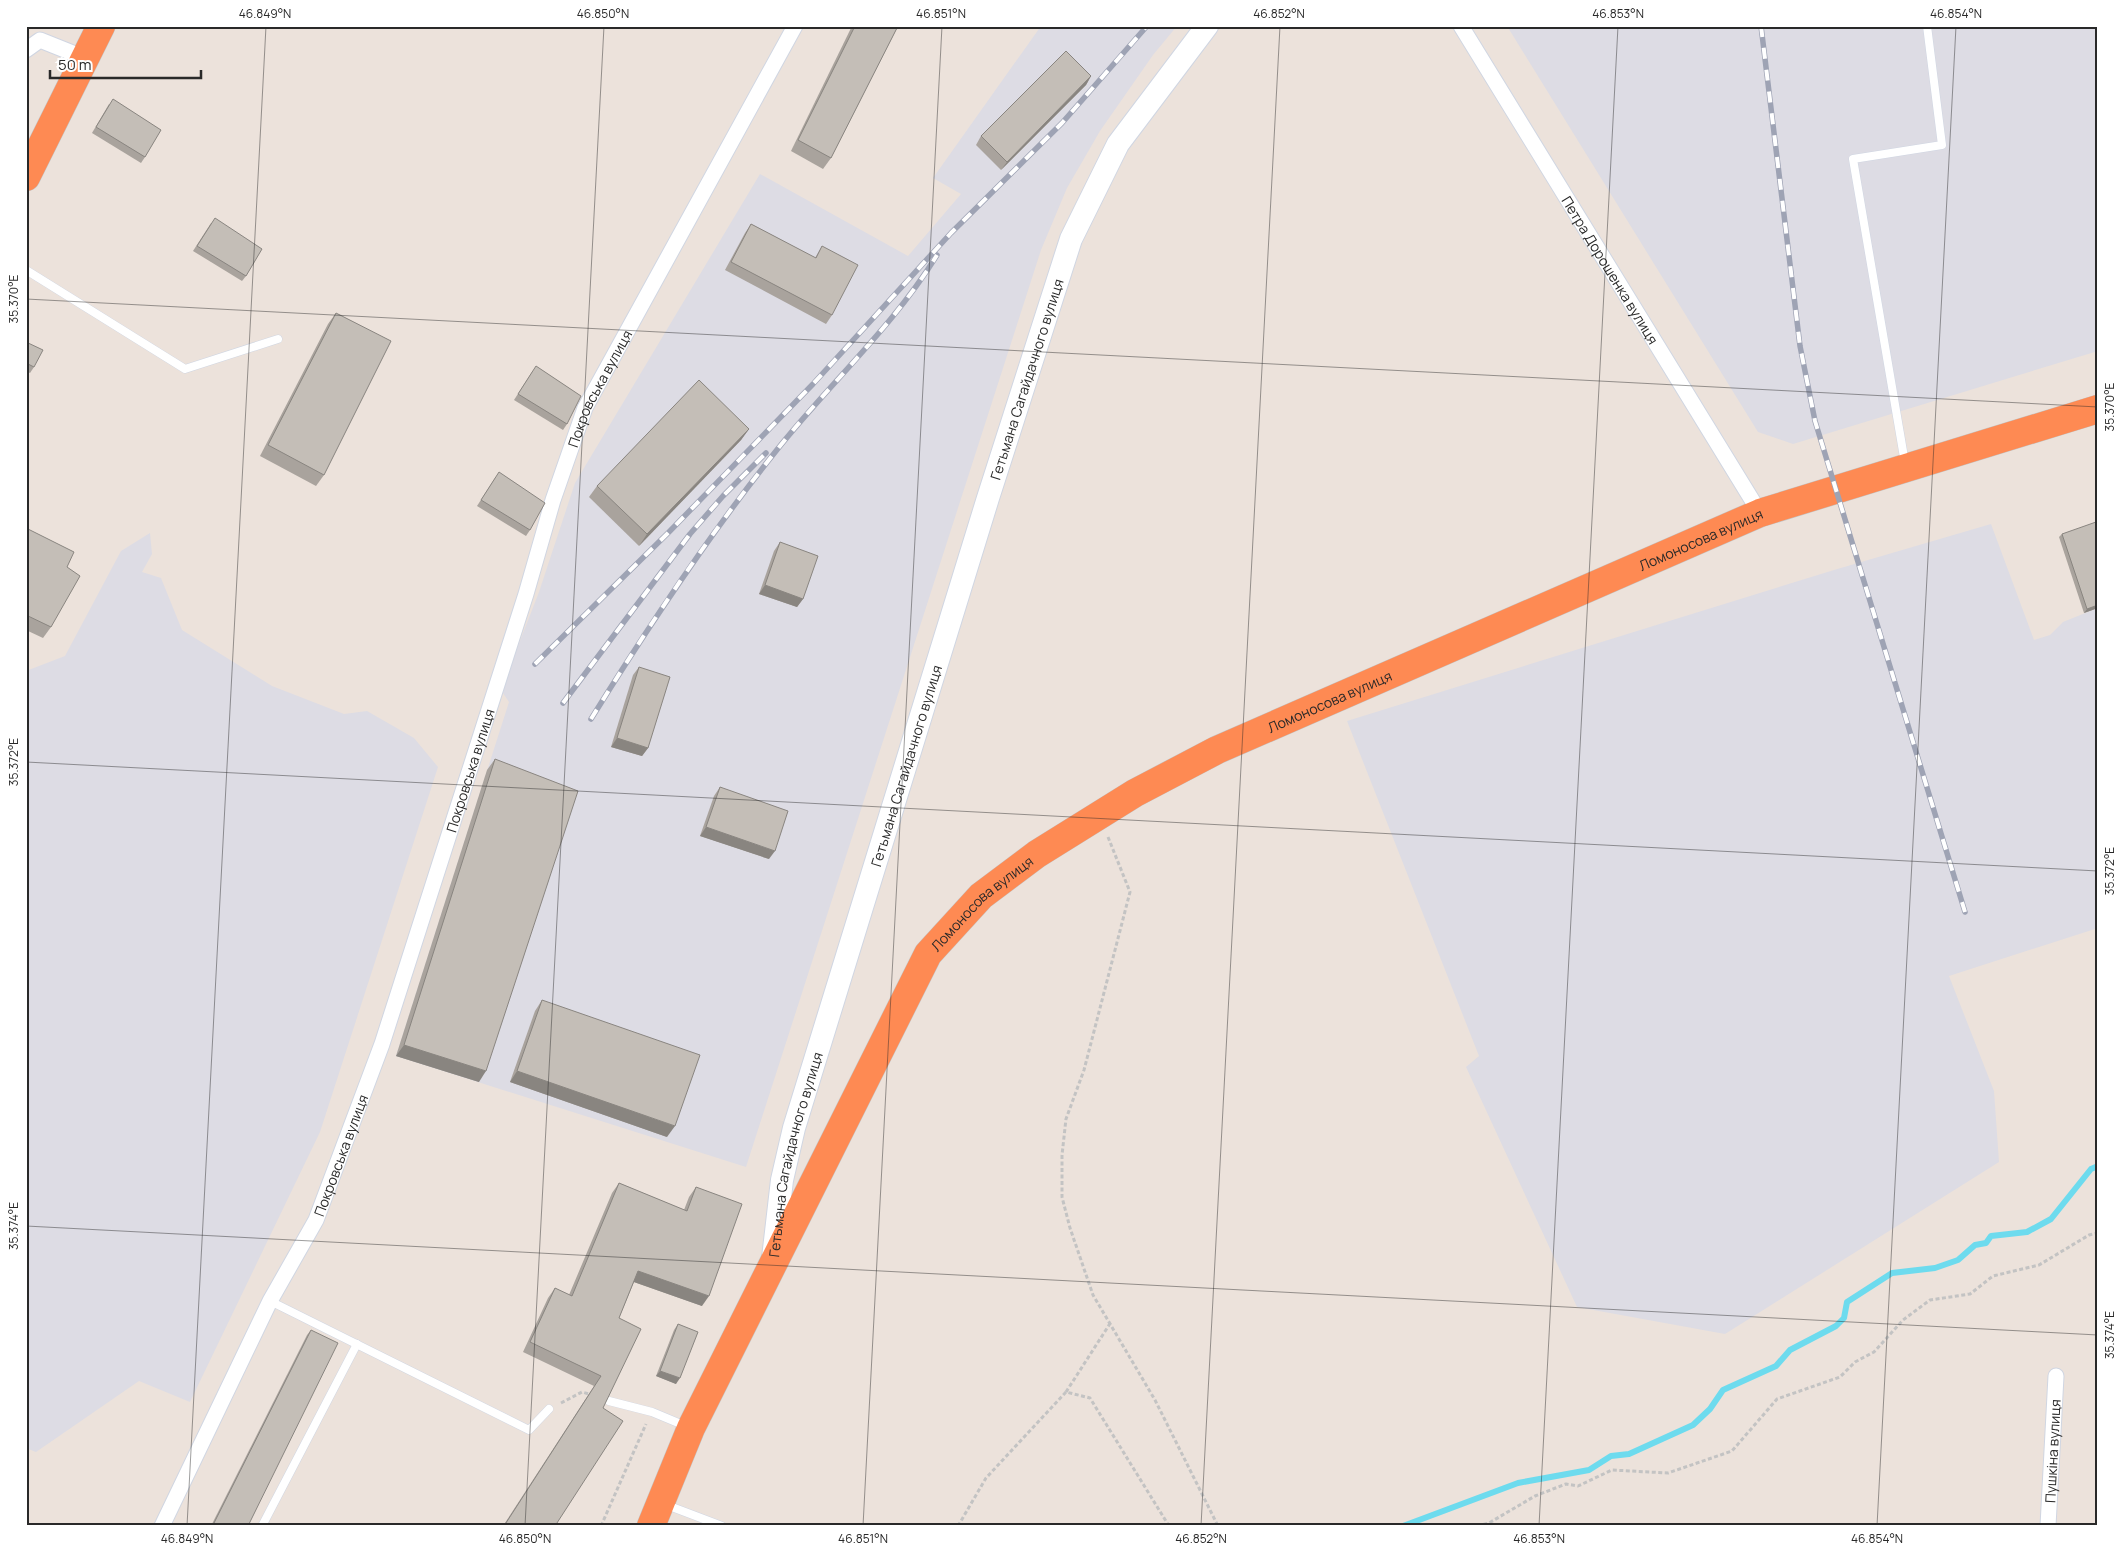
<svg xmlns="http://www.w3.org/2000/svg" width="2124" height="1552" font-family="Manrope,sans-serif">
  <style>
    .industrial { fill: #dddce4 }
    .lines { fill: none; stroke-linecap: round; stroke-linejoin: round }
    .stream { stroke: #6ddbee; stroke-width: 6 }
    .lane-casing { stroke: #d0d6e2; stroke-width: 9 }
    .street-casing { stroke: #d0d6e2; stroke-width: 17 }
    .secondary-casing { stroke: #d0d6e2; stroke-width: 24 }
    .highway-casing { stroke: #c3c3c3; stroke-width: 29 }
    .path { stroke: #c3c3c3; stroke-width: 3; stroke-dasharray: 4 2.5; stroke-linecap: butt }
    .lane { stroke: #fff; stroke-width: 8 }
    .street { stroke: #fff; stroke-width: 15 }
    .secondary { stroke: #fff; stroke-width: 22 }
    .highway { stroke: #fe8a53; stroke-width: 28 }
    .rail-casing { stroke: #9ea3b4; stroke-width: 5.5 }
    .rail { stroke: #fff; stroke-width: 4; stroke-dasharray: 11; stroke-linecap: butt }
    .wall { fill: #a9a39d }
    .shaded-wall { fill: #898580 }
    .building { fill: #c4beb7; stroke: #898580 }
    .ticks { fill: none; stroke: #292929; stroke-width: 1; stroke-opacity: 0.45 }
    .labels { text-anchor: middle; dominant-baseline: central; stroke-width: 4; stroke-linejoin: round; paint-order: stroke }
    .street-label { font-size: 14px; fill: #292929; stroke: #fff }
    .neatline { fill: none; stroke: #292929; stroke-width: 2 }
    .ticks-label { font-size: 12px; text-anchor: middle; fill: #292929 }
  </style>
  <rect width="100%" height="100%" fill="#ece2db"/>
  <g class="industrial">
    <polygon points="1041,26 1177,26 1153,55 1100,131 1067,188 1041,250 746,1167 396,1056 509,702 501,690 539,592 575,483 760,174 908,256 961,194 933,178"/>
    <polygon points="1507,26 2098,26 2098,351 1793,444 1758,432"/>
    <polygon points="1991,524 2034,640 2050,635 2063,622 2098,608 2098,928 1949,976 1994,1091 1999,1162 1725,1334 1577,1307 1466,1067 1479,1056 1347,721 1834,570"/>
    <polygon points="150,533 152,554 142,572 161,578 182,630 272,686 344,714 367,711 414,738 438,767 320,1132 190,1402 139,1381 36,1452 26,1448 26,671 65,656 121,551"/>
  </g>
  <g class="lines">
    <polyline class="stream" points="1403,1526 1518,1483 1589,1470 1611,1456 1629,1454 1693,1425 1710,1409 1723,1390 1776,1366 1790,1350 1836,1326 1844,1318 1847,1302 1892,1273 1935,1268 1958,1260 1975,1245 1986,1243 1991,1236 2027,1232 2051,1219 2091,1169 2098,1166"/>
    <g class="lane-casing">
      <g id="lane">
        <polyline points="26,270 185,369 278,339"/>
        <polyline points="1905,463 1853,159 1942,145 1927,26"/>
        <polyline points="270,1301 529,1430 549,1409"/>
        <polyline points="609,1401 652,1412 688,1427"/>
        <polyline points="664,1504 722,1526"/>
        <polyline points="262,1526 357,1344"/>
      </g>
    </g>
    <g class="street-casing">
      <g id="street">
        <path id="s1" d="M1461,26L1760,513"/>
        <polyline points="26,50 40,40 85,58"/>
        <path id="s2" d="M162,1526L270,1301L316,1220L382,1044L526,594L553,500L585,408L795,26"/>
        <path id="s3" d="M2048,1526L2056,1376"/>
      </g>
    </g>
    <g class="secondary-casing">
      <g id="secondary">
        <path id="s4" d="M773,1258L782,1180L794,1128L988,498L1071,239L1118,144L1207,26"/>
      </g>
    </g>
    <g class="highway-casing">
      <g id="highway">
        <polyline points="26,177 101,26"/>
        <path id="s5" d="M651,1526L691,1428L928,954L981,896L1037,854L1135,793L1217,750L1760,513L2098,409"/>
      </g>
    </g>
    <g class="path">
      <polyline points="1108,837 1130,892 1084,1070 1066,1119 1062,1155 1062,1197 1070,1228 1093,1295 1155,1400 1218,1526"/>
      <polyline points="1066,1392 1111,1322"/>
      <polyline points="561,1403 582,1392 592,1395"/>
      <polyline points="601,1526 646,1424"/>
      <polyline points="958,1526 986,1478 1066,1392 1090,1398 1169,1526"/>
      <polyline points="1477,1526 1489,1523 1535,1496 1566,1484 1578,1486 1612,1470 1668,1473 1732,1451 1777,1399 1840,1377 1855,1362 1874,1352 1903,1320 1930,1300 1970,1294 1993,1276 2039,1265 2089,1235 2098,1233"/>
    </g>
    <use href="#lane" class="lane"/>
    <use href="#street" class="street"/>
    <use href="#secondary" class="secondary"/>
    <use href="#highway" class="highway"/>
    <g class="rail-casing">
      <g id="rail">
        <polyline points="1761,26 1800,346 1815,421 1965,912"/>
        <polyline points="535,664 668,533 813,384 951,233 1062,123 1147,26"/>
        <polyline points="563,703 690,534 723,496 766,453"/>
        <path d="M591,719C648,627 708,536 776,451C828,385 893,327 937,255"/>
      </g>
    </g>
    <use href="#rail" class="rail"/>
  </g>
  <g class="wall">
    <polygon points="852,26 898,26 831,158 823,169 791,151"/>
    <polygon points="1091,76 1086,85 1001,170 976,145 981,136"/>
    <polygon points="109,104 145,157 141,163 92,133"/>
    <polygon points="211,223 246,276 242,281 193,251"/>
    <polygon points="751,224 815,258 822,246 832,315 826,324 725,270 745,233"/>
    <polygon points="336,313 324,475 316,486 260,456 328,324"/>
    <polygon points="26,342 34,367 30,373 26,371"/>
    <polygon points="532,372 567,424 563,430 514,400"/>
    <polygon points="749,429 741,440 639,546 589,497 597,486"/>
    <polygon points="495,478 530,530 526,536 477,506"/>
    <polygon points="26,528 67,567 51,627 43,638 26,630"/>
    <polygon points="2098,528 2098,608 2084,613 2059,537 2062,534"/>
    <polygon points="780,542 803,599 797,607 759,594 774,551"/>
    <polygon points="639,667 648,748 642,756 611,747 633,675"/>
    <polygon points="495,759 479,1082 396,1056 487,770"/>
    <polygon points="720,787 769,859 700,836 714,796"/>
    <polygon points="542,1000 667,1137 510,1082 535,1011"/>
    <polygon points="619,1183 684,1210 689,1197 696,1187 702,1306 634,1282 619,1318 603,1408 555,1526 503,1526 594,1386 523,1352 548,1298 555,1288 569,1295 612,1193"/>
    <polygon points="678,1324 676,1384 656,1376 674,1330"/>
    <polygon points="311,1330 248,1526 211,1526 307,1335"/>
  </g>
  <g class="shaded-wall">
    <polygon points="1091,76 1086,85 1001,170 1007,162"/>
    <polygon points="749,429 741,440 639,546 647,534"/>
    <polygon points="765,585 803,599 797,607 759,594"/>
    <polygon points="2098,605 2098,608 2084,613 2087,609"/>
    <polygon points="617,738 648,748 642,756 611,747"/>
    <polygon points="706,827 775,851 769,859 700,836"/>
    <polygon points="404,1045 486,1071 479,1082 396,1056"/>
    <polygon points="517,1071 675,1126 667,1137 510,1082"/>
    <polygon points="638,1271 709,1296 702,1306 631,1281"/>
    <polygon points="660,1371 680,1378 676,1384 656,1376"/>
  </g>
  <g class="building">
    <polygon points="855,26 898,26 831,158 798,140"/>
    <polygon points="1066,51 1091,76 1007,162 981,136"/>
    <polygon points="113,99 161,130 145,157 96,127"/>
    <polygon points="215,218 262,249 246,276 197,246"/>
    <polygon points="751,224 816,258 822,246 858,265 832,315 731,262"/>
    <polygon points="336,313 391,341 324,475 268,445"/>
    <polygon points="26,342 43,350 34,367 26,363"/>
    <polygon points="536,366 581,396 567,424 518,394"/>
    <polygon points="699,380 749,429 647,534 597,486"/>
    <polygon points="499,472 545,503 530,530 481,500"/>
    <polygon points="2096,522 2098,528 2098,605 2087,609 2062,534"/>
    <polygon points="26,528 74,552 67,567 80,576 51,627 26,615"/>
    <polygon points="780,542 818,556 803,599 765,585"/>
    <polygon points="639,667 670,677 648,748 617,738"/>
    <polygon points="495,759 578,791 486,1071 404,1045"/>
    <polygon points="720,787 788,811 775,851 706,827"/>
    <polygon points="542,1000 700,1055 675,1126 517,1071"/>
    <polygon points="619,1183 687,1211 696,1187 742,1204 709,1296 638,1271 619,1318 641,1329 603,1408 623,1421 555,1526 504,1526 601,1376 530,1342 555,1288 572,1296"/>
    <polygon points="678,1324 698,1332 680,1378 660,1371"/>
    <polygon points="311,1330 338,1343 248,1526 213,1525"/>
  </g>
  <path class="ticks" d="M26,299L2098,407M26,762L2098,871M26,1226L2098,1335M187,1526L266,26M525,1526L604,26M863,1526L942,26M1201,1526L1280,26M1539,1526L1618,26M1877,1526L1956,26"/>
  <g class="labels">
    <g class="street-label">
      <text stroke="none"><textPath href="#s1" startOffset="286">Петра Дорошенка вулиця</textPath></text>
      <text stroke="none"><textPath href="#s4" startOffset="916">Гетьмана Сагайдачного вулиця</textPath></text>
      <text stroke="none"><textPath href="#s2" startOffset="1222">Покровська вулиця</textPath></text>
      <text stroke="none"><textPath href="#s5" startOffset="1520">Ломоносова вулиця</textPath></text>
      <text stroke="none"><textPath href="#s5" startOffset="1115">Ломоносова вулиця</textPath></text>
      <text stroke="none"><textPath href="#s4" startOffset="511">Гетьмана Сагайдачного вулиця</textPath></text>
      <text stroke="none"><textPath href="#s2" startOffset="818">Покровська вулиця</textPath></text>
      <text stroke="none"><textPath href="#s5" startOffset="710">Ломоносова вулиця</textPath></text>
      <text stroke="none"><textPath href="#s2" startOffset="412">Покровська вулиця</textPath></text>
      <text stroke="none"><textPath href="#s4" startOffset="106">Гетьмана Сагайдачного вулиця</textPath></text>
      <text stroke="none"><textPath href="#s3" startOffset="75">Пушкіна вулиця</textPath></text>
    </g>
  </g>
  <rect width="2124" height="1552" fill="none" stroke="#ffffff" stroke-width="55"/>
  <path d="M50 70v8h151v-8" fill="none" stroke="#292929" stroke-width="2.5"/>
  <text x="58" y="70" font-size="15" fill="#292929" stroke="#ffffff" stroke-width="4" paint-order="stroke">50 m</text>
  <rect x="28" y="28" width="2068" height="1496" class="neatline"/>
  <g class="ticks-label">
    <text x="265" y="18">46.849°N</text>
    <text x="603" y="18">46.850°N</text>
    <text x="941" y="18">46.851°N</text>
    <text x="1279" y="18">46.852°N</text>
    <text x="1618" y="18">46.853°N</text>
    <text x="1956" y="18">46.854°N</text>
    <text transform="translate(14 299) rotate(-90)" y="4">35.370°E</text>
    <text transform="translate(2110 407) rotate(-90)" y="4">35.370°E</text>
    <text transform="translate(14 762) rotate(-90)" y="4">35.372°E</text>
    <text transform="translate(2110 871) rotate(-90)" y="4">35.372°E</text>
    <text transform="translate(14 1226) rotate(-90)" y="4">35.374°E</text>
    <text transform="translate(2110 1335) rotate(-90)" y="4">35.374°E</text>
    <text x="187" y="1543">46.849°N</text>
    <text x="525" y="1543">46.850°N</text>
    <text x="863" y="1543">46.851°N</text>
    <text x="1201" y="1543">46.852°N</text>
    <text x="1539" y="1543">46.853°N</text>
    <text x="1877" y="1543">46.854°N</text>
  </g>
</svg>
